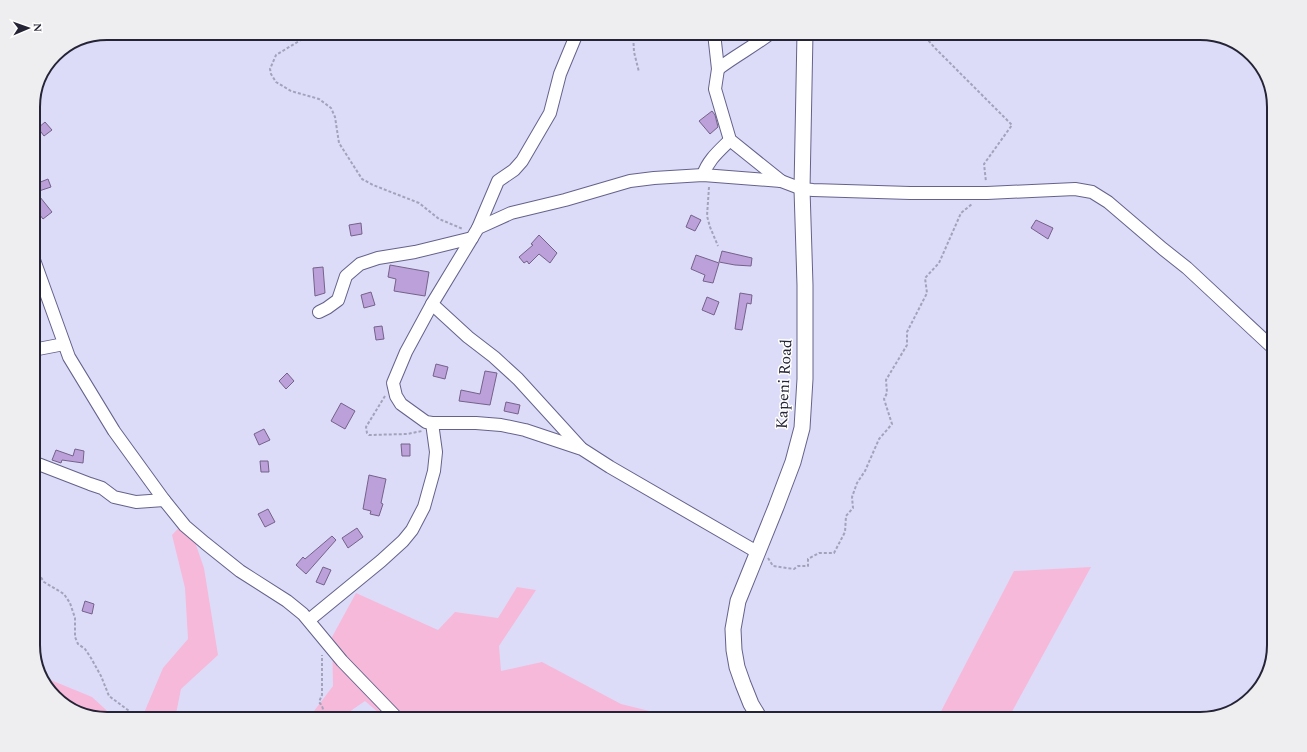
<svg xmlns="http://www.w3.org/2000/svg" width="1307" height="752" font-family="Spectral,serif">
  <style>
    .green { fill: #f7b9da }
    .building { fill: #bba0d9; stroke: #75628a }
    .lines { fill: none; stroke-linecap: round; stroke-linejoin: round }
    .minor-casing { stroke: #64628b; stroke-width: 14 }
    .major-casing { stroke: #64628b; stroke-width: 17 }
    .path { stroke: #a2a2bb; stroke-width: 2; stroke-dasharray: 3 2; stroke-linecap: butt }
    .minor { stroke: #fff; stroke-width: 12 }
    .major { stroke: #fff; stroke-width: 15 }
    .labels { text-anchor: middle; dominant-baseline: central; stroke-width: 3; stroke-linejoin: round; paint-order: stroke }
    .street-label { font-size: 16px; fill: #252436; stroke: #fff }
    .rim { fill: none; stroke: #252436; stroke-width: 2 }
  </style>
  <rect width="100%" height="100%" fill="#dcdcf9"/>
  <g class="green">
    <polygon points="187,519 204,568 218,655 181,689 175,719 144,719 144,713 163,668 188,639 185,588 172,535"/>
    <polygon points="1091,567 1008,719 937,719 1014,571"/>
    <polygon points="517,587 536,590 499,646 501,671 542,662 621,704 682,719 386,719 365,701 339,719 308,719 333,686 332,637 356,593 438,630 455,612 498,618"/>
    <polygon points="41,676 92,697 116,719 107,719 72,710 43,682"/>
  </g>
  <g class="building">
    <polygon points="712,111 715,115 718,127 710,134 699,121"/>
    <polygon points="45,122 52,130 44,136 38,128"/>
    <polygon points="48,179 51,187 36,192 52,212 43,219 33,206 33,185"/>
    <polygon points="691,215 701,220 695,231 686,227"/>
    <polygon points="1036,220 1053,228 1048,239 1031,228"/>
    <polygon points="361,223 362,234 351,236 349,225"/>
    <polygon points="539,235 557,253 550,263 539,254 529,264 527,261 524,263 519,257 533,245 531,244"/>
    <polygon points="722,251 752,258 751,266 735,265 719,262"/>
    <polygon points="696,255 719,263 713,283 703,281 705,275 691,269"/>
    <polygon points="390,265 429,272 425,296 394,291 396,279 388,277"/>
    <polygon points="323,267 325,293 315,296 313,268"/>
    <polygon points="371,292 375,305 364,308 361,295"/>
    <polygon points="740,293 752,295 751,304 747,303 742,330 735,329"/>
    <polygon points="707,297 719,302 714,315 702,310"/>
    <polygon points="382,326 384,339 376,340 374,327"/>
    <polygon points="436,364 448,367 445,379 433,376"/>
    <polygon points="485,371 497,373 490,405 459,401 461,390 480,394"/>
    <polygon points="287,373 294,381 286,389 279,381"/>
    <polygon points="506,402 520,405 518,414 504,411"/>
    <polygon points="341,403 355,411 345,429 331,421"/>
    <polygon points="264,429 270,440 259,445 254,434"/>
    <polygon points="401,444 410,444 410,456 402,456"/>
    <polygon points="75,449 84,451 83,463 62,460 61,463 52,460 56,450 73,456"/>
    <polygon points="260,461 268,461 269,472 261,472"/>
    <polygon points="369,475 386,479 381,503 383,504 379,516 370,514 371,511 363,509"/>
    <polygon points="268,509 275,522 265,527 258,514"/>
    <polygon points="357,528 363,537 348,548 342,538"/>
    <polygon points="332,536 336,540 306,574 296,565 303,557 305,559"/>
    <polygon points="323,567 331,570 324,585 316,582"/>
    <polygon points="85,601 94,604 92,614 82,611"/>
  </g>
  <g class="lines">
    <g class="minor-casing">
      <g id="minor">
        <polyline points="714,33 718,69 715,89 730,140 781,181"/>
        <path d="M718,69C735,56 754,46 771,33"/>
        <path d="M703,175C708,160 719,151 730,140"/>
        <polyline points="478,228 498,181 514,170 522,161 550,113 560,74 577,33"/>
        <polyline points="472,238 432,304 468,337 494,357 518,379 580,447"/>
        <polyline points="33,257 69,357 114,431 164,500 185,526 205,543 240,571 287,601 303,614 342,661 398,719"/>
        <polyline points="319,312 327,308 338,300 346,276 360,264 378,258 415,252 472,238 478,228 511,213 565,200 630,181 654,178 703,175 781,181 802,189 813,190 910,193 987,193 1075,189 1092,192 1108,202 1163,249 1187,268 1274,349"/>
        <polyline points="33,350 64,344"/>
        <polyline points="432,423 426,422 401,404 396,396 393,383 406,352 432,304"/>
        <polyline points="33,462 90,484 102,488 114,497 136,502 164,500"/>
        <polyline points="309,620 381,561 403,541 412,530 424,507 434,471 436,452 432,423 476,423 501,425 525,430 582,449 610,467 757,552"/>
      </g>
    </g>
    <g class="major-casing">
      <polyline id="major" points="760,719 751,704 743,684 737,667 734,650 733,629 738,601 776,507 793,462 802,428 805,379 805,285 802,189 805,33"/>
    </g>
    <g class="path">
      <polyline points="309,33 309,35 276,55 270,69 271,74 276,82 291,91 319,99 331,108 335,117 339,143 362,179 373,185 419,203 439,219 463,229"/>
      <polyline points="633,33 634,52 639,72"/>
      <polyline points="698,33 703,39"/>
      <polyline points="922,33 934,47 1012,125 984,164 986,182"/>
      <polyline points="709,187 707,216 710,227 718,246"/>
      <polyline points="385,396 366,427 367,433 369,435 407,434 422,431"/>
      <polyline points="33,530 39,538 37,555 40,576 44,582 64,594 70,603 75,618 75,637 78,644 85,649 91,658 101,676 109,696 140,719"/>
      <polyline points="768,558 773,566 794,569 798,566 808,566 808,559 819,553 834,553 845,532 846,516 853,508 852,497 857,483 865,471 879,439 892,424 884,399 887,393 886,380 907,345 907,332 927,293 925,278 939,263 961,213 972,204"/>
      <path d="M321,719C324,711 324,708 319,702L322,695V655"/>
    </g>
    <use href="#minor" class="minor"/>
    <use href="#major" class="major"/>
  </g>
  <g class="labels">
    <g class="street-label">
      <text transform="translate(784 384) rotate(-87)">Kapeni Road</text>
    </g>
  </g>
  <path d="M0 0H1307V752H0ZM107 40H1200A67 67 0 0 1 1267 107V645A67 67 0 0 1 1200 712H107A67 67 0 0 1 40 645V107A67 67 0 0 1 107 40Z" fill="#eeedef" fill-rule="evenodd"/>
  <path class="rim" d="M107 40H1200A67 67 0 0 1 1267 107V645A67 67 0 0 1 1200 712H107A67 67 0 0 1 40 645V107A67 67 0 0 1 107 40Z"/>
  <g transform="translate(28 28) rotate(88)" stroke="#ffffff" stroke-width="3" paint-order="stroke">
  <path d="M0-3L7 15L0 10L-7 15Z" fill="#252436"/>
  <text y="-6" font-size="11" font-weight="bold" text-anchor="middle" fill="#252436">N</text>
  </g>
</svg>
